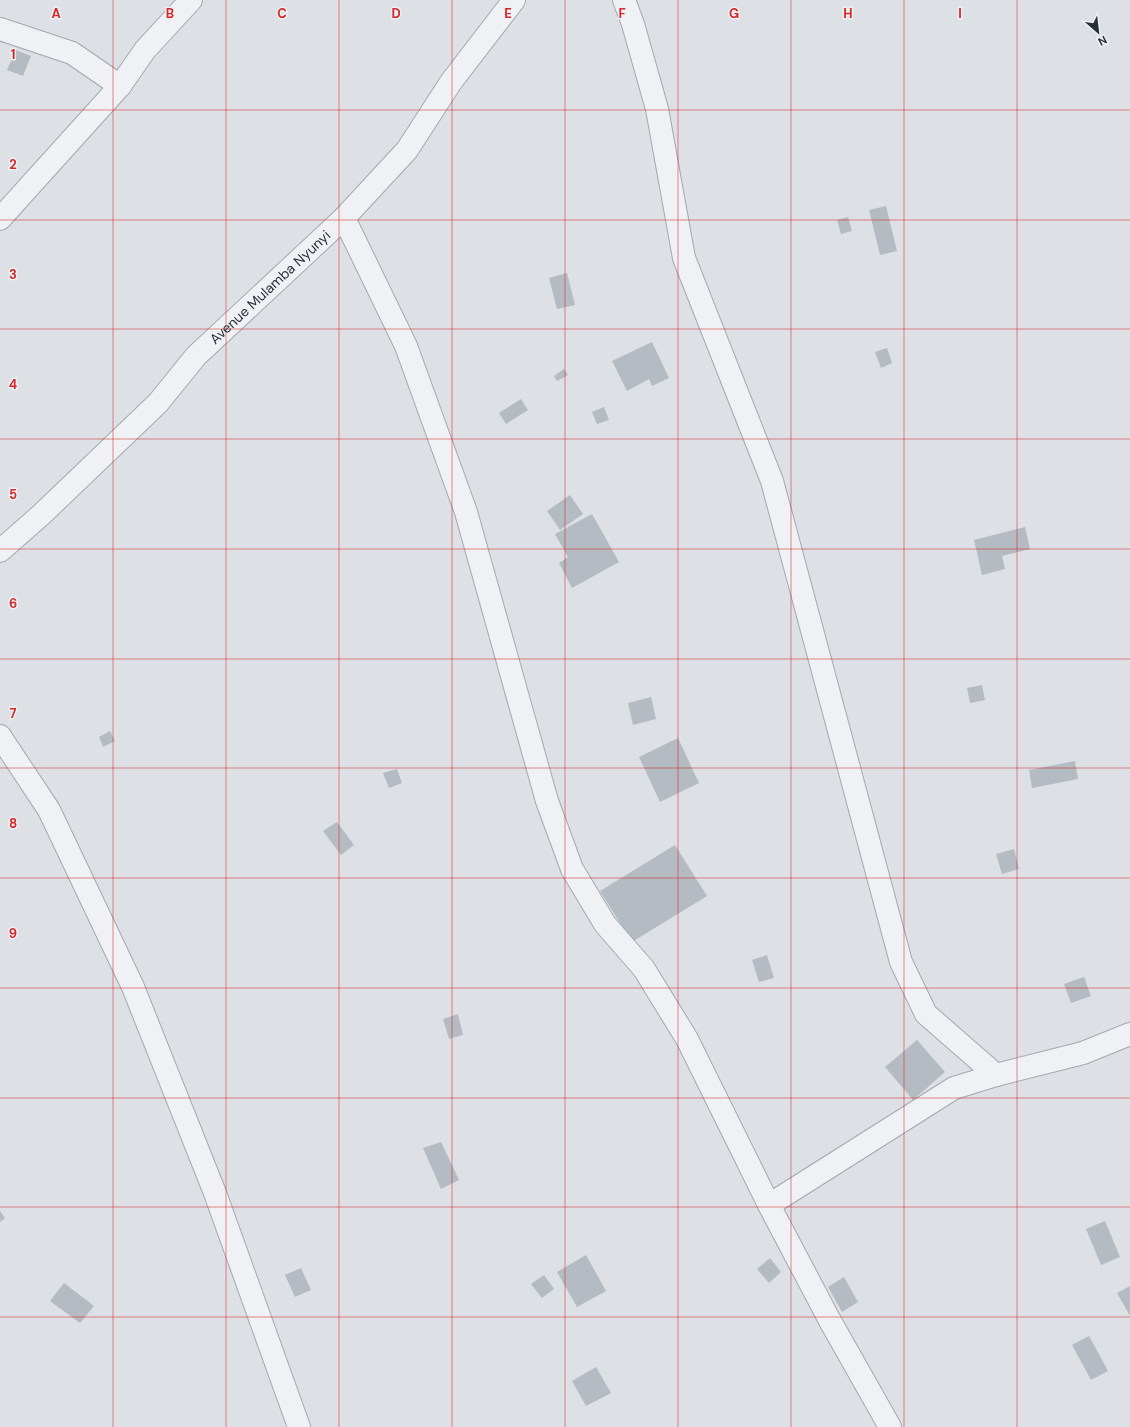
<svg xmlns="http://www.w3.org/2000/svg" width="1130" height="1427" font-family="'DM Sans',sans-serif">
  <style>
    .building { fill: #b5bbc2 }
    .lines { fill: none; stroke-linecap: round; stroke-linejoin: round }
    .street-casing { stroke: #a3a8af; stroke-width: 24 }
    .street { stroke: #eff1f4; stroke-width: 22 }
    .grid { fill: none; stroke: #d62828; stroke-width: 1; stroke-opacity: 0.55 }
    .labels { text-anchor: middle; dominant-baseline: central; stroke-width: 3; stroke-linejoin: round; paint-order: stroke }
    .street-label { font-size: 14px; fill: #28303b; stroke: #ecf0f4 }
    .grid-label { font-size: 13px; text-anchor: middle; font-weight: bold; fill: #d62828; stroke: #ecf0f4; stroke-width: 3; stroke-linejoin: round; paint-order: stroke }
  </style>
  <rect width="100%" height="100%" fill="#dde1e6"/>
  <g class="building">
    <polygon points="16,50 31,56 23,76 7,70"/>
    <polygon points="886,206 897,251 880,255 869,210"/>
    <polygon points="848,217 852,231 841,234 837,220"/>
    <polygon points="567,273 575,305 557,309 549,278"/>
    <polygon points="652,342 669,378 652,386 649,379 627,391 612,361"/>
    <polygon points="887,348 892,363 881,368 875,352"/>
    <polygon points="564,369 568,375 557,381 554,376"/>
    <polygon points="521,399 528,410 506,424 499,413"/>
    <polygon points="604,407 609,420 597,424 592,412"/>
    <polygon points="570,495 583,514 560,530 547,511"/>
    <polygon points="592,514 619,562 572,588 559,563 568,557 555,534"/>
    <polygon points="1025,527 1030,549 1002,556 1005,569 982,575 974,540"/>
    <polygon points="982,685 985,700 970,703 967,688"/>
    <polygon points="651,697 656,719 633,725 628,703"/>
    <polygon points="110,731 115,741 103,747 99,737"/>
    <polygon points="678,738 699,783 660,802 639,757"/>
    <polygon points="1075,761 1078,779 1032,788 1029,770"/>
    <polygon points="397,769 402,783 389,788 383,773"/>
    <polygon points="337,822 354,845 341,855 323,831"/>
    <polygon points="675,845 707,896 632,942 600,891"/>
    <polygon points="1014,849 1019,869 1002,874 996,854"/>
    <polygon points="767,955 774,978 759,982 752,960"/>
    <polygon points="1084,977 1091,996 1071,1003 1064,984"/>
    <polygon points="458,1014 463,1035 449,1039 443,1019"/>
    <polygon points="917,1040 945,1072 913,1100 885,1067"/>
    <polygon points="441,1142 459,1180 441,1189 423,1148"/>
    <polygon points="0,1211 5,1218 0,1222"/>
    <polygon points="1105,1221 1120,1257 1101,1265 1086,1229"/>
    <polygon points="586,1255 606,1291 577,1307 557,1272"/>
    <polygon points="770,1258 781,1272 769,1283 757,1269"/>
    <polygon points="301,1268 311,1290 295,1297 285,1275"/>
    <polygon points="544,1275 554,1289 542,1298 531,1284"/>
    <polygon points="844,1277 858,1302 842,1312 828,1287"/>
    <polygon points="64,1283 94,1306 80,1323 50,1301"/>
    <polygon points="1130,1286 1130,1316 1117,1293"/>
    <polygon points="1089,1336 1108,1371 1091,1380 1072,1345"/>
    <polygon points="596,1367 611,1393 586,1406 572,1381"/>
  </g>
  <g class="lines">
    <g class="street-casing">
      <g id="street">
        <polyline points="624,0 633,24 657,109 684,258 772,481 901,962 926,1014 996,1075"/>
        <polyline points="0,29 72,53 120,86"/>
        <polyline points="344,218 406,346 466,512 547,801 572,869 605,924 644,969 687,1039 769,1205 829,1319 890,1427"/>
        <polyline points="0,219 120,86 145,50 191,0"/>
        <path id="s1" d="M0,551L42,514L158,403L196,356L344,218L407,150L451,82L514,0"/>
        <polyline points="0,736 49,810 133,987 215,1193 299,1427"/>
        <polyline points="769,1205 954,1088 996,1075 1083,1053 1130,1034"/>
      </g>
    </g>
    <use href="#street" class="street"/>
  </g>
  <path class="grid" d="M113,0V1427M226,0V1427M339,0V1427M452,0V1427M565,0V1427M678,0V1427M791,0V1427M904,0V1427M1017,0V1427M0,110H1130M0,220H1130M0,329H1130M0,439H1130M0,549H1130M0,659H1130M0,768H1130M0,878H1130M0,988H1130M0,1098H1130M0,1207H1130M0,1317H1130"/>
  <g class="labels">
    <g class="street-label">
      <text stroke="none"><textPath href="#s1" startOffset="378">Avenue Mulamba Nyunyi</textPath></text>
    </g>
  </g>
  <g class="grid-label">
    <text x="56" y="18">A</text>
    <text x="170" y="18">B</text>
    <text x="282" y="18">C</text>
    <text x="396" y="18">D</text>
    <text x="508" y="18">E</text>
    <text x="622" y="18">F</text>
    <text x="734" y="18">G</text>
    <text x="848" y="18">H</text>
    <text x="960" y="18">I</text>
    <text x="13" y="59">1</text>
    <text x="13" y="169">2</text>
    <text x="13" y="279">3</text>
    <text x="13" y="389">4</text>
    <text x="13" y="499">5</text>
    <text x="13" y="608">6</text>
    <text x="13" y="718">7</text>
    <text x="13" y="828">8</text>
    <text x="13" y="938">9</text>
  </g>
  <g transform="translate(1098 32) rotate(152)" stroke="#ecf0f4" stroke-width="3" paint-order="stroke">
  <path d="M0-3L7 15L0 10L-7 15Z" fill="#28303b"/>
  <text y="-6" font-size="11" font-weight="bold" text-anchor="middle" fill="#28303b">N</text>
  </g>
</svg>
